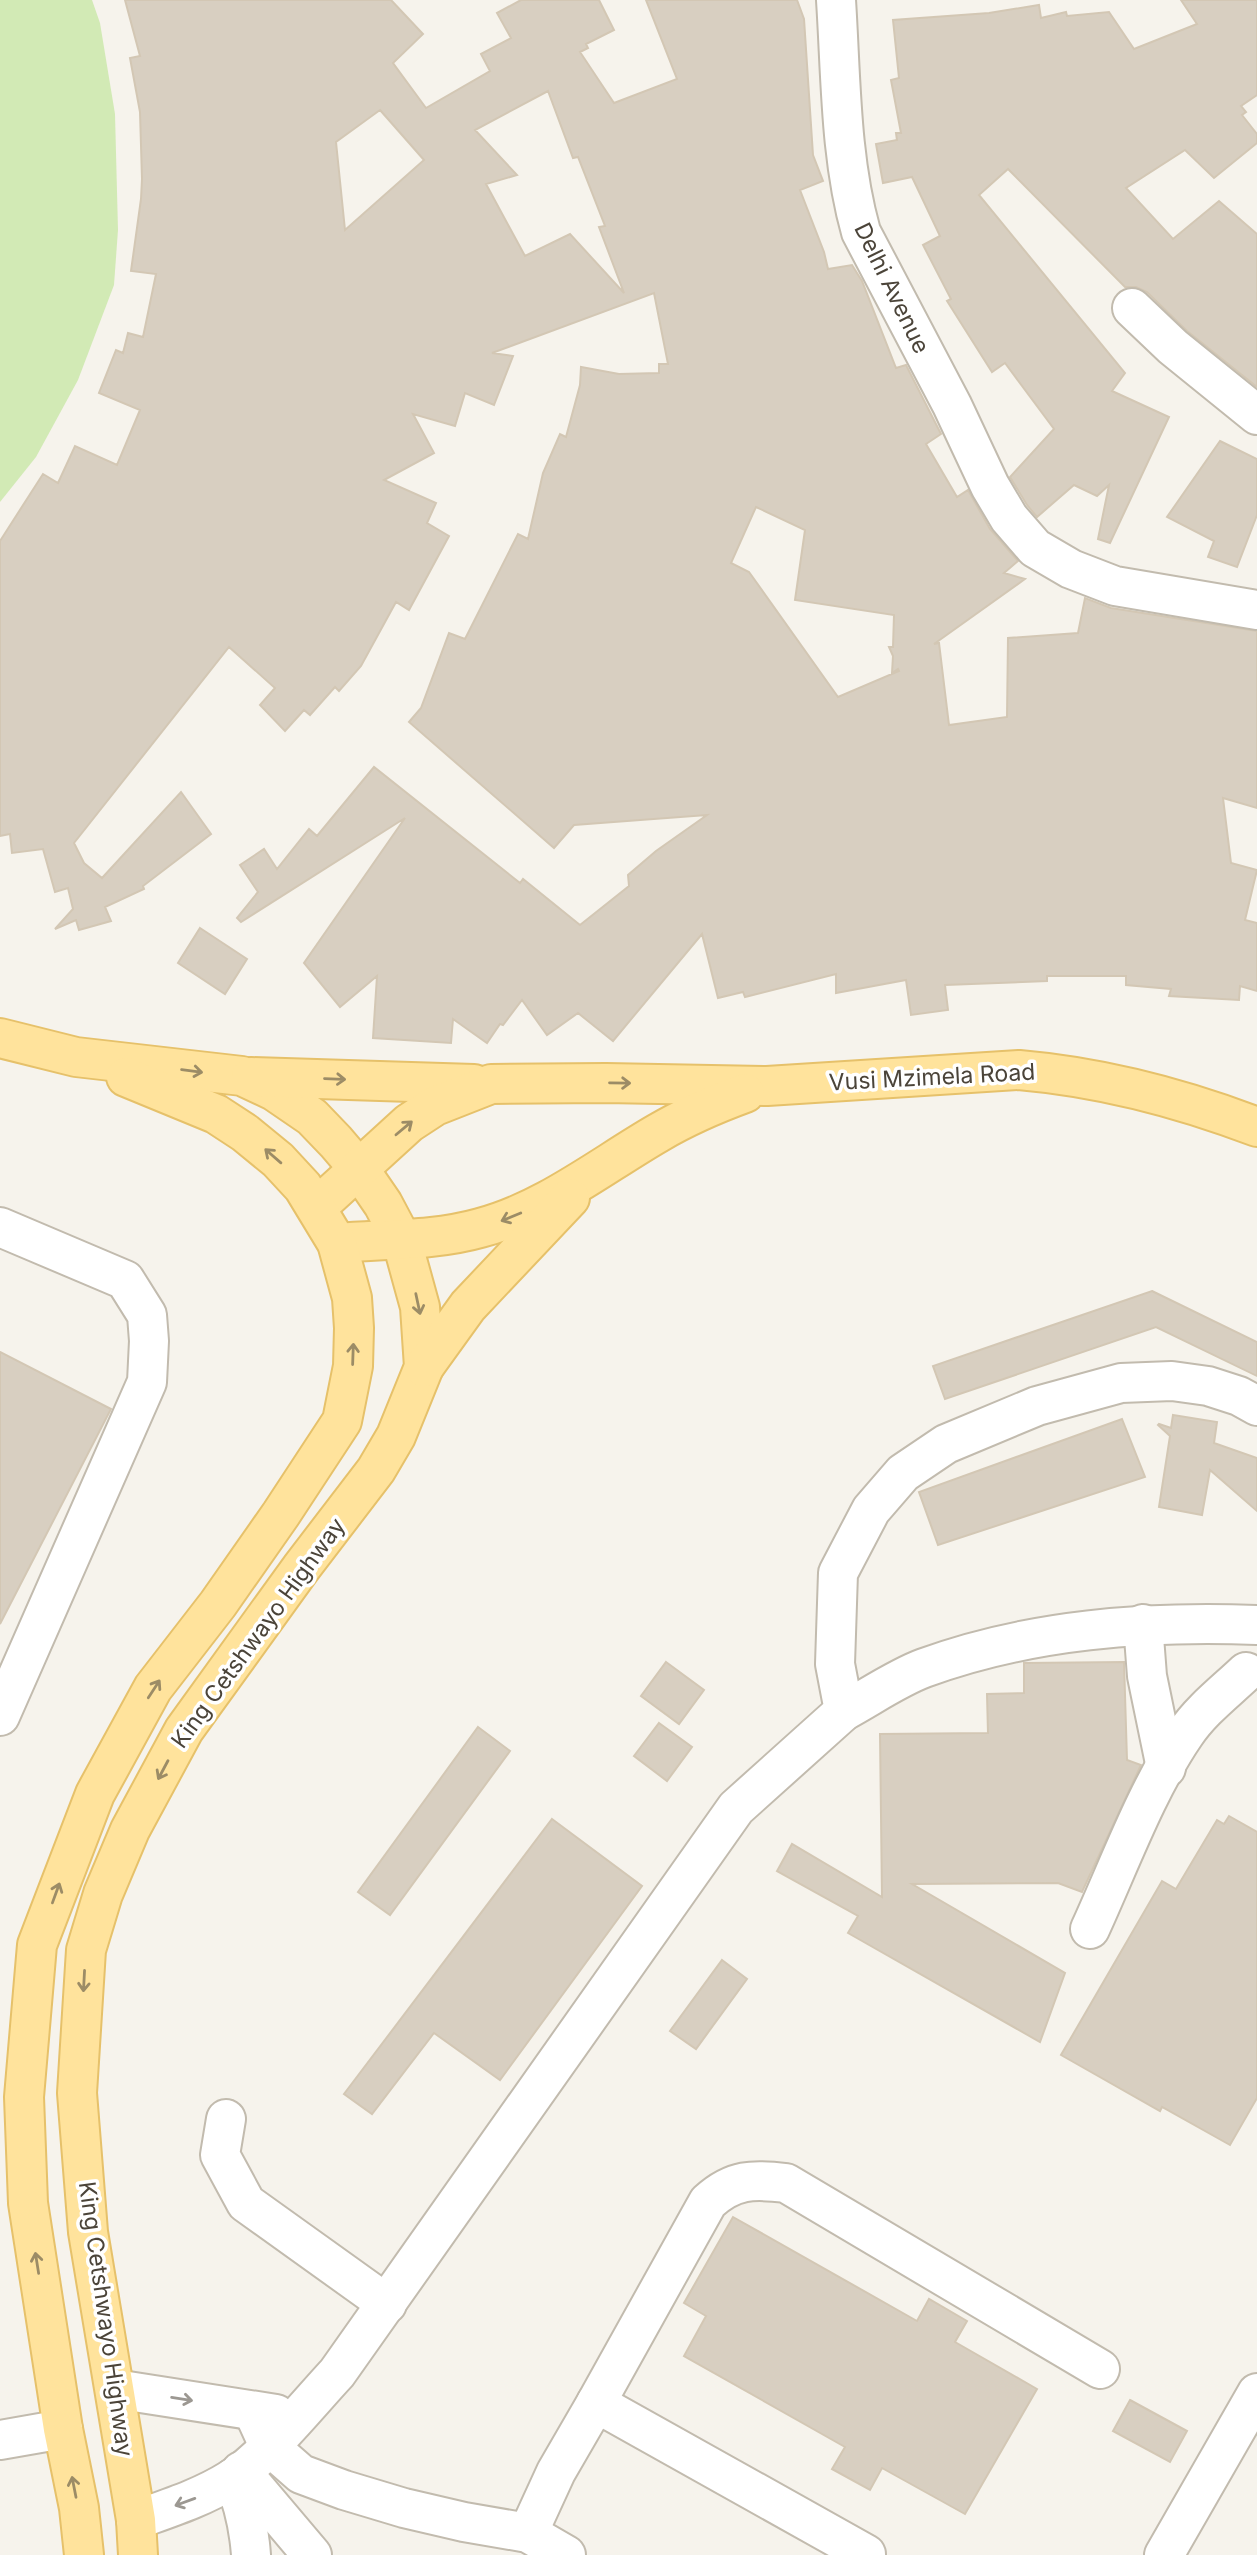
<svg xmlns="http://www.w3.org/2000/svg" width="1257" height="2555" font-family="Inter,sans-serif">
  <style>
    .green { fill: #d2eab5 }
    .building { fill: #d8cfc1; stroke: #d3c7b4; stroke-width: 2; fill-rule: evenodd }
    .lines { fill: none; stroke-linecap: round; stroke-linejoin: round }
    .minor-casing { stroke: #c2bbae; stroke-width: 42 }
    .major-casing { stroke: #e6c16a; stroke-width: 42 }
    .minor { stroke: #fff; stroke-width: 38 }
    .major { stroke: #ffe39c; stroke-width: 38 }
    .oneway { stroke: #9c8c66 }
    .oneway2 { stroke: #9c9892 }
    .labels { text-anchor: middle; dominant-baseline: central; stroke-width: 7; stroke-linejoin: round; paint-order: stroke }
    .street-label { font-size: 23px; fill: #4b4439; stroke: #fff }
  </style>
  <rect width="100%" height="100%" fill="#f6f3ec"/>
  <polygon class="green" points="0,0 92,0 100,23 115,114 118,230 114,285 78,380 36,457 0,502"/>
  <g class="building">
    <path d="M125,0H391L423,34L393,63L426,108L490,71L481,54L511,38L497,13L521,0H599L614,30L586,44L588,48L580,52L614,103L677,79L646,0H797L804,19L813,155L823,181L800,190L824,252L828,269L852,265L862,281L896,368L906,365L941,434L926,444L957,497L968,490L990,529L1018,561L1004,573L1025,579L934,644L939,643L949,725L1007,717L1008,638L1078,633L1085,598L1111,608L1257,631V808L1223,798L1231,863L1257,870L1245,920L1257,923V991L1240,986L1239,1000L1169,996L1171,989L1126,985V976H1047V981L945,985L948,1010L911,1015L906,980L836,993V974L745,997L743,992L718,998L702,934L613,1041L578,1013L547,1035L522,1000L503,1025L500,1024L487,1043L453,1019L451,1043L373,1038L377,976L340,1007L304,963L405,818L241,922L237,918L258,892L240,865L264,849L277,869L309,829L317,836L374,767L520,883L523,879L580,925L629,886L628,875L656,851L707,815L574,825L554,848L409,722L421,708L449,633L465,639L518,534L528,539L543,473L560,434L566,437L580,385L581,367L619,374L659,373V364H668L654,293L492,353L513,356L494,405L465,393L455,426L413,414L434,453L384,480L436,503L427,523L449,536L409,610L396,602L361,666L339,691L335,687L310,715L304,710L285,731L260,705L275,688L229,647L74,843L84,863L102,878L181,792L211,834L143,886L144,889L105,907L111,921L79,930L76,920L55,929L73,909L68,888L55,892L43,849L12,853L10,834L0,836V541L43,474L58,483L75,446L117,465L140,410L99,393L116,350L123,353L128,333L143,337L156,274L131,271L141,199L142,179L140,112L130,58L140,56ZM548,91L573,158L578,157L605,226L599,227L624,293L570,234L525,256L486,184L517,175L475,130ZM380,110L424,160L345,230L336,142ZM756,507L805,530L795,600L894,615L893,647H889L893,656L892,673L898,669L899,671L838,697L749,572L731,563Z"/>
    <polygon points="1181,0 1257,0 1257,95 1241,106 1246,112 1242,115 1257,134 1257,143 1214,178 1185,150 1126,188 1173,239 1219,201 1257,234 1257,387 1187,331 1147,292 1136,287 1125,287 1008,169 979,195 1125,373 1112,391 1169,417 1110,543 1098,539 1109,485 1097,496 1074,485 1037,517 1027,505 1010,477 1054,429 1005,363 992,372 947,301 951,299 923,245 940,236 912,177 883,183 876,144 897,140 896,133 901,133 891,80 899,78 893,20 989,13 1039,5 1041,18 1066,12 1067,16 1109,12 1134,49 1197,24"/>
    <polygon points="1220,441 1257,459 1257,515 1237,567 1208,557 1214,541 1167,517"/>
    <polygon points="200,928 247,959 225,994 178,963"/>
    <polygon points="1152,1291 1257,1342 1257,1376 1156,1327 945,1399 933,1366"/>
    <polygon points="0,1352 111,1409 0,1624"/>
    <polygon points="1173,1415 1217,1422 1214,1443 1257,1458 1257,1511 1210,1470 1202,1515 1159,1507 1170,1436 1158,1425 1159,1424 1171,1428"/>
    <polygon points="1122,1419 1145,1477 938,1545 919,1492"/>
    <polygon points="666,1662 704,1690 679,1724 641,1696"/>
    <polygon points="1124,1662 1127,1760 1141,1765 1082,1892 1058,1883 912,1884 1065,1973 1040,2042 848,1933 858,1916 777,1871 792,1844 882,1897 880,1734 988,1733 987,1694 1024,1693 1024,1663"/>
    <polygon points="659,1723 692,1747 667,1781 634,1756"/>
    <polygon points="478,1727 510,1751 390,1915 358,1892"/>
    <polygon points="1229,1816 1257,1832 1257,2098 1230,2145 1162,2107 1160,2111 1061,2055 1162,1881 1176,1889 1217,1820 1224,1824"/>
    <polygon points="552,1819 642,1886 500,2080 434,2033 372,2114 344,2094"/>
    <polygon points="722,1960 747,1979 696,2049 670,2031"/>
    <polygon points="733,2217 917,2321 929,2299 967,2321 955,2342 1037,2389 965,2514 882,2468 870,2490 832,2469 845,2447 684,2356 706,2316 684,2303"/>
    <polygon points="1130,2400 1187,2431 1170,2462 1113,2431"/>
  </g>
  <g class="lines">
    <g class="minor-casing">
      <g id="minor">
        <path d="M836,0C841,77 840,158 861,232L952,405L990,486L1009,518L1035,548L1071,569L1115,586L1257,610"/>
        <polyline points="1132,308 1173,347 1257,415"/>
        <polyline points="0,1227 125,1280 147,1315 149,1341 147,1382 0,1716"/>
        <polyline points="1143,1624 1147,1676 1166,1768"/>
        <path d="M844,1711C870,1697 897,1678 924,1668C1031,1629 1145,1621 1257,1625"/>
        <path d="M1090,1929C1119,1866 1146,1791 1185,1734C1201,1710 1225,1692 1246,1672"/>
        <polyline points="226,2119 220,2155 246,2203 387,2304"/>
        <polyline points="115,2389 276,2414"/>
        <path d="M596,2403L708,2202C733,2179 753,2179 786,2183L1100,2369"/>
        <polyline points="253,2411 269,2446 301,2474 344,2490 404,2508 464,2522 528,2533 566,2555"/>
        <polyline points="0,2440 63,2429"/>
        <polyline points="241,2471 312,2555"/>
        <path d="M233,2478C244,2504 249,2527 251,2555"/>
        <path d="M136,2520C169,2508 201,2498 230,2480C265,2458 308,2404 337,2373L736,1808L844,1711L835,1664L838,1573L871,1510L903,1473L946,1444L1037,1406L1121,1383L1172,1381L1208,1386L1239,1396L1257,1406"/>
        <polyline points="528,2533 556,2472 596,2403 866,2554"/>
        <polyline points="1164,2555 1257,2393"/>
      </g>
    </g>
    <g class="major-casing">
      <g id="major">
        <polyline points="0,1038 76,1057 242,1076 274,1091 312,1117 336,1142 359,1169 383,1204 401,1238 420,1307 424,1367 396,1436 376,1470 301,1568 184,1730 130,1830 103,1894 86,1950 77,2093 88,2232 136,2520 138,2555"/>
        <polyline points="251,1077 474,1084"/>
        <path d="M317,1207L409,1123L435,1106L491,1084L606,1083L767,1086L1019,1070C1100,1077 1181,1098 1257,1127"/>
        <path d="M337,1243C384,1239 434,1241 480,1228C545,1211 601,1166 658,1133C685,1117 715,1104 745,1093"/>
        <polyline points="424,1367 468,1306 570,1198"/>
        <polyline points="84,2555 79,2508 63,2429 28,2203 24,2097 37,1945 95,1794 153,1688 218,1604 281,1514 342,1421 353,1366 354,1328 352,1298 337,1243 303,1187 278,1160 245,1133 216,1114 126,1077"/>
      </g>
    </g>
    <use href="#minor" class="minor"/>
    <use href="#major" class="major"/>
  </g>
  <defs><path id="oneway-shaft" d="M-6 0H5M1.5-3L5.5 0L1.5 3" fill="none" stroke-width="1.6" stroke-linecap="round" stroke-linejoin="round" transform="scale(1.75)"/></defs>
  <g class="oneway">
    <use href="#oneway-shaft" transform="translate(192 1071) rotate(7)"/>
    <use href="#oneway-shaft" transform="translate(335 1079) rotate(2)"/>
    <use href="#oneway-shaft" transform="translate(620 1083) rotate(1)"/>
    <use href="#oneway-shaft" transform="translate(404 1128) rotate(-40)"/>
    <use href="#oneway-shaft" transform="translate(273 1156) rotate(-139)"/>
    <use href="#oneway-shaft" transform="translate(511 1217) rotate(158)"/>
    <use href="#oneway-shaft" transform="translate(418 1304) rotate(78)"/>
    <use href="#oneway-shaft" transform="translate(353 1354) rotate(-88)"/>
    <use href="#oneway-shaft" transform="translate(154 1689) rotate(-57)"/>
    <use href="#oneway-shaft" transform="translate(163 1770) rotate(118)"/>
    <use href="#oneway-shaft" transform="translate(56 1893) rotate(-70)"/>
    <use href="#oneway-shaft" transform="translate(84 1981) rotate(93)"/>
    <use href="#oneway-shaft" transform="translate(37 2263) rotate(-99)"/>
    <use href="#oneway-shaft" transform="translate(74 2487) rotate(-101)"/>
  </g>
  <g class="oneway2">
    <use href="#oneway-shaft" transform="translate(182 2399) rotate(9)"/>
    <use href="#oneway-shaft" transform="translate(185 2502) rotate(160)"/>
  </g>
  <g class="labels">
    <g class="street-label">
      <text transform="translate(892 288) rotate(64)">Delhi Avenue</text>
      <text transform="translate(932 1077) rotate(-3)">Vusi Mzimela Road</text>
      <text transform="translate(258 1633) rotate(-54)">King Cetshwayo Highway</text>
      <text transform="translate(106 2319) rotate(82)">King Cetshwayo Highway</text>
    </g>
  </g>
</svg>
